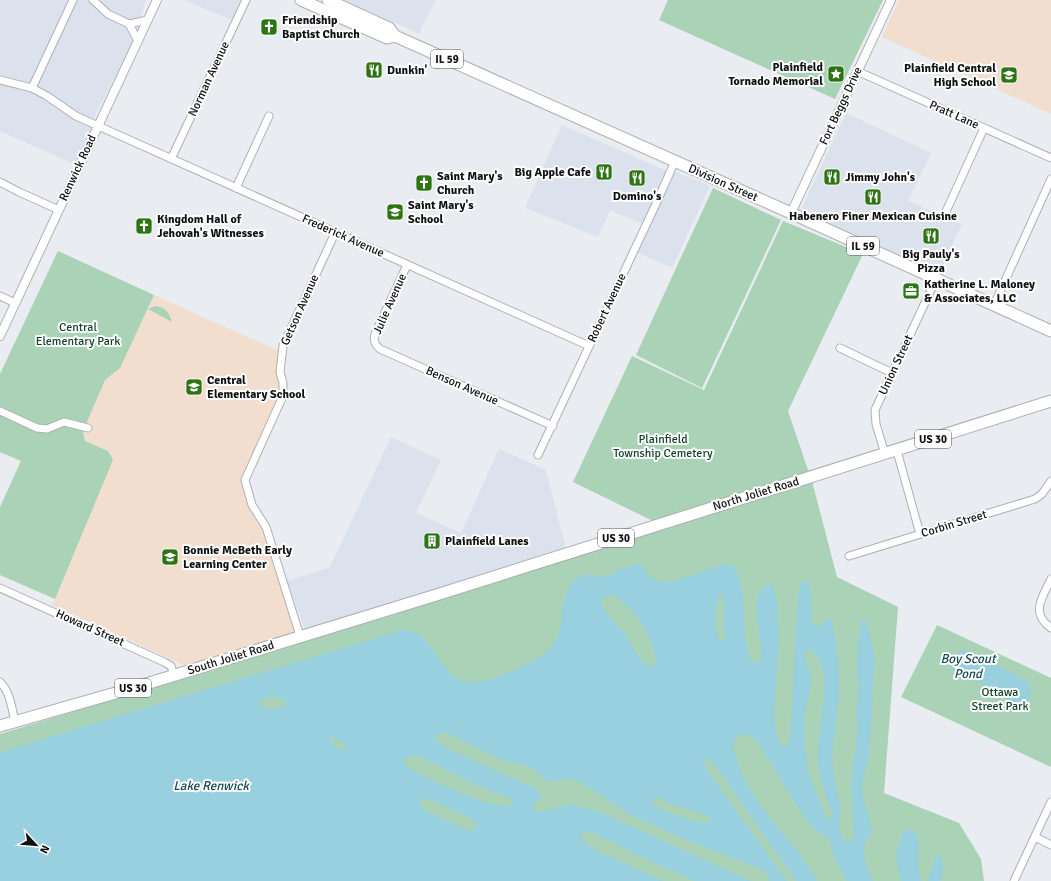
<svg xmlns="http://www.w3.org/2000/svg" width="1051" height="881" font-family="Signika,sans-serif">
  <style>
    .built { fill: #dce2ed }
    .education { fill: #f2decf }
    .green { fill: #a9d2b6 }
    .water { fill: #98d0df; fill-rule: evenodd }
    .lines { fill: none; stroke-linecap: round; stroke-linejoin: round }
    .minor-casing { stroke: #adafb3; stroke-width: 9 }
    .tertiary-casing { stroke: #adafb3; stroke-width: 10 }
    .primary-casing { stroke: #adafb3; stroke-width: 13 }
    .minor { stroke: #fff; stroke-width: 7 }
    .tertiary { stroke: #fff; stroke-width: 8 }
    .primary { stroke: #fff; stroke-width: 11 }
    .labels { text-anchor: middle; dominant-baseline: central; stroke-width: 4; stroke-linejoin: round; paint-order: stroke }
    .shield { fill: #fff; stroke: #575858; stroke-width: 1 }
    .shield-label { font-size: 11px; font-weight: bold; fill: #0f1011 }
    .poi-label { font-size: 12px; font-weight: bold; fill: #0f1011; stroke: #fff; text-anchor: start }
    .street-label { font-size: 12px; fill: #0f1011; stroke: #fff }
    .park-label { font-size: 12px; fill: #114428; stroke: #fff }
    .water-label { font-size: 13px; font-style: italic; fill: #194a55; stroke: #fff }
  </style>
  <rect width="100%" height="100%" fill="#e9ecf0"/>
  <g class="built">
    <polygon points="0,0 146,0 133,43 95,115 91,132 76,165 0,131"/>
    <polygon points="184,0 250,0 239,23"/>
    <polygon points="344,0 436,0 420,30 420,34"/>
    <polygon points="846,113 931,153 908,201 962,224 939,274 801,210"/>
    <polygon points="562,125 667,171 643,224 610,210 598,237 525,208"/>
    <polygon points="673,171 710,186 672,268 636,252"/>
    <polygon points="391,437 441,460 416,513 461,533 499,449 546,470 566,549 305,630 287,581 330,567"/>
  </g>
  <g class="education">
    <polygon points="899,0 1051,0 1051,114 882,37"/>
    <polygon points="154,295 279,351 278,372 281,396 243,484 262,525 296,634 188,667 52,605 113,460 108,451 85,441 83,431 105,380 120,368"/>
  </g>
  <g class="green">
    <polygon points="668,0 883,0 835,99 659,20"/>
    <polygon points="713,188 781,220 702,388 636,355"/>
    <polygon points="783,221 863,254 788,411 809,473 653,521 573,482 632,356 704,390"/>
    <polygon points="58,251 154,295 120,368 105,380 83,431 85,441 108,451 113,460 55,599 0,575 0,507 21,461 0,452 0,374"/>
    <path d="M155,306C165,307 169,312 172,322L148,309Z"/>
    <polygon points="812,481 837,577 898,607 884,793 959,823 981,859 984,881 0,881 0,734 207,671"/>
    <polygon points="937,625 1051,678 1051,767 901,697"/>
  </g>
  <g class="water">
    <path d="M639,563L643,566L650,577L664,583L674,581L722,565L727,564L735,567C749,596 739,631 751,661L755,663L761,660C763,641 755,620 757,601C758,596 761,591 763,586L772,584L777,599L779,636L774,717L776,733L782,747L784,748L789,745C795,691 793,637 800,583L807,581C814,595 809,611 814,626L817,627C823,625 824,620 830,618L833,627L836,645L839,671V695L832,755L834,778L840,804L839,828L843,840L847,842L853,839L854,833L851,781L858,729L856,714L859,684L857,675V651L861,621L865,620L867,623L875,658L872,692L873,697L868,761L862,784L863,798L872,829C871,835 867,838 865,843C861,856 868,869 873,881H847L837,864L829,840L808,823L756,740C749,735 746,733 737,736L733,746C741,787 770,818 795,848C803,859 810,870 817,881H796L736,795L714,764L708,759L703,760L707,770L787,881H769L767,873L761,869L675,835L632,816L585,785L570,778L548,782C541,777 536,769 527,766C520,763 511,764 504,761L445,732L435,735L437,742L450,750L537,789L541,798L534,803L532,806L534,810L542,812L571,804L597,811L751,881H695L656,864L590,831L580,834L583,841L597,851L663,881H0V752L403,630C431,632 435,659 452,675C456,678 461,681 466,682C486,685 541,662 553,645C563,631 560,620 563,604C565,597 569,589 571,581L586,574L598,577L608,576L621,569ZM722,594L724,600L723,627L726,639L723,641L719,639L715,627L718,595ZM611,595H614C633,608 644,624 652,646C655,653 657,657 656,664L651,666C638,663 631,639 622,630C614,621 606,615 601,603L603,598ZM810,650C813,653 817,655 819,659C832,682 817,729 818,756C818,775 826,795 832,812L833,817L829,819L826,817L808,772L805,748L804,716L812,681L803,653ZM273,696L285,700L286,706C278,710 269,709 260,706L259,702L260,700ZM332,736L346,746L347,749L341,750L331,743L330,739ZM412,756L421,757L472,783L511,799L513,805C495,812 432,780 413,771L406,766L403,759ZM657,797L668,803L708,816L710,821C697,826 667,811 654,806L652,802L653,799ZM426,798L467,816L475,822L477,828L472,830L466,829L426,811L422,809L420,801Z"/>
    <path d="M963,649L967,650L985,662L994,664L1027,681C1033,688 1032,705 1020,705C1013,705 996,692 989,687C985,685 979,682 975,681C965,678 948,680 953,663C954,657 958,653 963,649Z"/>
    <path d="M912,829C922,837 918,855 918,865C918,871 920,876 921,881H901L896,862L897,851L903,832Z"/>
    <polygon points="940,855 943,866 941,881 928,881 936,856"/>
  </g>
  <g class="lines">
    <g class="minor-casing">
      <g id="minor">
        <polyline points="93,0 108,14 129,24"/>
        <polyline points="138,41 129,24 148,20"/>
        <polyline points="857,71 1051,158"/>
        <polyline points="0,80 32,88 47,96 76,116 589,346"/>
        <polyline points="32,88 73,0"/>
        <polyline points="171,159 246,0"/>
        <polyline points="0,182 19,192 59,210"/>
        <polyline points="236,188 269,116"/>
        <polyline points="944,216 984,128"/>
        <path d="M407,265L375,334C373,341 375,345 380,349L553,426"/>
        <polyline points="0,296 15,303"/>
        <polyline points="994,305 1051,179"/>
        <polyline points="840,348 892,373"/>
        <polyline points="0,411 37,428 47,429 64,422 88,428"/>
        <polyline points="897,451 920,534"/>
        <polyline points="885,454 876,424 875,410 936,279"/>
        <polyline points="538,455 655,206 675,161"/>
        <polyline points="849,556 1035,499 1042,494 1051,481"/>
        <path d="M1051,579C1042,598 1030,613 1051,628"/>
        <polyline points="0,588 164,662 171,666 174,675"/>
        <polyline points="300,636 266,527 252,505 245,480 283,396 283,383 280,372 283,346 335,233"/>
        <path d="M0,682C10,691 12,709 15,722"/>
        <polyline points="1035,837 1051,845"/>
        <polyline points="1014,881 1051,802"/>
      </g>
    </g>
    <g class="tertiary-casing">
      <g id="tertiary">
        <polyline points="791,213 891,0"/>
        <polyline points="0,336 157,0"/>
      </g>
    </g>
    <g class="primary-casing">
      <g id="primary">
        <polyline points="301,0 387,38 395,36"/>
        <polyline points="328,0 389,28 395,36 791,213 1051,331"/>
        <polyline points="0,726 133,688 433,596 1051,401"/>
      </g>
    </g>
    <use href="#minor" class="minor"/>
    <use href="#tertiary" class="tertiary"/>
    <use href="#primary" class="primary"/>
  </g>
  <defs>
    <g id="church-square" transform="scale(0.9)"><rect x="-9" y="-9" width="18" height="18" rx="4" fill="#2f7414" stroke="#fff"/><path d="M-1.2-6h2.4v3.5h3.3v2.4h-3.3V6h-2.4V-.1h-3.3v-2.4h3.3Z" fill="#fff"/></g>
    <g id="restaurant-square" transform="scale(0.9)"><rect x="-9" y="-9" width="18" height="18" rx="4" fill="#2f7414" stroke="#fff"/><path d="M-5-6h1v4h1v-4h1v4h1v-4h1v5L-1.5 .5V6h-2V.5L-5-1ZM5-6V6H3V1.5H1.5Q1.5-4 5-6Z" fill="#fff"/></g>
    <g id="sight-square" transform="scale(0.9)"><rect x="-9" y="-9" width="18" height="18" rx="4" fill="#2f7414" stroke="#fff"/><path d="M0-6L1.8-2.2L6-1.7L2.9 1.2L3.7 5.4L0 3.3L-3.7 5.4L-2.9 1.2L-6-1.7L-1.8-2.2Z" fill="#fff"/></g>
    <g id="school-square" transform="scale(0.9)"><rect x="-9" y="-9" width="18" height="18" rx="4" fill="#2f7414" stroke="#fff"/><path d="M0-5L7-2L0 1L-7-2ZM-4 1L0 2.5L4 1V4Q0 6-4 4Z" fill="#fff"/></g>
    <g id="office-square" transform="scale(0.9)"><rect x="-9" y="-9" width="18" height="18" rx="4" fill="#2f7414" stroke="#fff"/><path d="M-6-3h4V-5.5h4V-3h4V5H-6ZM-1-4.5V-3h2v-1.5ZM-6 0V1H6V0Z" fill="#fff"/></g>
    <g id="building-square" transform="scale(0.9)"><rect x="-9" y="-9" width="18" height="18" rx="4" fill="#2f7414" stroke="#fff"/><path d="M-4-6H4V6H1V3H-1V6H-4ZM-2.5-4.3h1.7v1.8h-1.7ZM.8-4.3h1.7v1.8H.8ZM-2.5-1h1.7V.8h-1.7ZM.8-1h1.7V.8H.8Z" fill="#fff"/></g>
  </defs>
  <g fill-rule="evenodd">
    <use href="#church-square" x="269" y="27"/>
    <use href="#restaurant-square" x="374" y="70"/>
    <use href="#sight-square" x="836" y="74"/>
    <use href="#school-square" x="1009" y="75"/>
    <use href="#restaurant-square" x="604" y="172"/>
    <use href="#restaurant-square" x="832" y="177"/>
    <use href="#restaurant-square" x="637" y="178"/>
    <use href="#church-square" x="424" y="183"/>
    <use href="#restaurant-square" x="873" y="197"/>
    <use href="#school-square" x="395" y="212"/>
    <use href="#church-square" x="144" y="226"/>
    <use href="#restaurant-square" x="931" y="236"/>
    <use href="#office-square" x="911" y="291"/>
    <use href="#school-square" x="194" y="387"/>
    <use href="#building-square" x="432" y="541"/>
    <use href="#school-square" x="170" y="557"/>
  </g>
  <g class="labels">
    <g class="shield">
      <rect x="431" y="50" width="32" height="18" rx="3"/>
      <rect x="847" y="237" width="32" height="18" rx="3"/>
      <rect x="915" y="430" width="36" height="18" rx="3"/>
      <rect x="598" y="529" width="36" height="18" rx="3"/>
      <rect x="115" y="679" width="36" height="18" rx="3"/>
    </g>
    <g class="shield-label">
      <text x="447" y="59">IL 59</text>
      <text x="863" y="246">IL 59</text>
      <text x="933" y="439">US 30</text>
      <text x="616" y="538">US 30</text>
      <text x="133" y="688">US 30</text>
    </g>
    <g class="poi-label">
      <text x="282" y="20">Friendship<tspan x="282" dy="14">Baptist Church</tspan></text>
      <text x="823" y="67" text-anchor="end">Plainfield<tspan x="823" dy="14">Tornado Memorial</tspan></text>
      <text x="996" y="68" text-anchor="end">Plainfield Central<tspan x="996" dy="14">High School</tspan></text>
      <text x="387" y="70">Dunkin'</text>
      <text x="591" y="172" text-anchor="end">Big Apple Cafe</text>
      <text x="437" y="176">Saint Mary's<tspan x="437" dy="14">Church</tspan></text>
      <text x="845" y="177">Jimmy John's</text>
      <text x="637" y="196" text-anchor="middle">Domino's</text>
      <text x="408" y="205">Saint Mary's<tspan x="408" dy="14">School</tspan></text>
      <text x="873" y="216" text-anchor="middle">Habenero Finer Mexican Cuisine</text>
      <text x="157" y="219">Kingdom Hall of<tspan x="157" dy="14">Jehovah's Witnesses</tspan></text>
      <text x="931" y="254" text-anchor="middle">Big Pauly's<tspan x="931" dy="14">Pizza</tspan></text>
      <text x="924" y="284">Katherine L. Maloney<tspan x="924" dy="14">&amp; Associates, LLC</tspan></text>
      <text x="207" y="380">Central<tspan x="207" dy="14">Elementary School</tspan></text>
      <text x="445" y="541">Plainfield Lanes</text>
      <text x="183" y="550">Bonnie McBeth Early<tspan x="183" dy="14">Learning Center</tspan></text>
    </g>
    <g class="street-label">
      <text transform="translate(209 79) rotate(-65)">Norman Avenue</text>
      <text transform="translate(841 106) rotate(-65)">Fort Beggs Drive</text>
      <text transform="translate(954 115) rotate(24)">Pratt Lane</text>
      <text transform="translate(78 168) rotate(-65)">Renwick Road</text>
      <text transform="translate(723 183) rotate(24)">Division Street</text>
      <text transform="translate(343 236) rotate(24)">Frederick Avenue</text>
      <text transform="translate(390 304) rotate(-66)">Julie Avenue</text>
      <text transform="translate(607 308) rotate(-65)">Robert Avenue</text>
      <text transform="translate(300 310) rotate(-66)">Getson Avenue</text>
      <text transform="translate(896 365) rotate(-65)">Union Street</text>
      <text transform="translate(462 386) rotate(24)">Benson Avenue</text>
      <text transform="translate(756 494) rotate(-17)">North Joliet Road</text>
      <text transform="translate(954 524) rotate(-17)">Corbin Street</text>
      <text transform="translate(90 628) rotate(24)">Howard Street</text>
      <text transform="translate(231 658) rotate(-17)">South Joliet Road</text>
    </g>
    <g class="park-label">
      <text x="78" y="327">Central<tspan x="78" dy="14">Elementary Park</tspan></text>
      <text x="663" y="439">Plainfield<tspan x="663" dy="14">Township Cemetery</tspan></text>
      <text x="1000" y="692">Ottawa<tspan x="1000" dy="14">Street Park</tspan></text>
    </g>
    <g class="water-label">
      <text x="968" y="659">Boy Scout<tspan x="968" dy="15">Pond</tspan></text>
      <text x="211" y="786">Lake Renwick</text>
    </g>
  </g>
  <g transform="translate(36 845) rotate(116)" stroke="#ffffff" stroke-width="3" paint-order="stroke">
  <path d="M0-3L7 15L0 10L-7 15Z" fill="#0f1011"/>
  <text y="-6" font-size="11" font-weight="bold" text-anchor="middle" fill="#0f1011">N</text>
  </g>
</svg>
